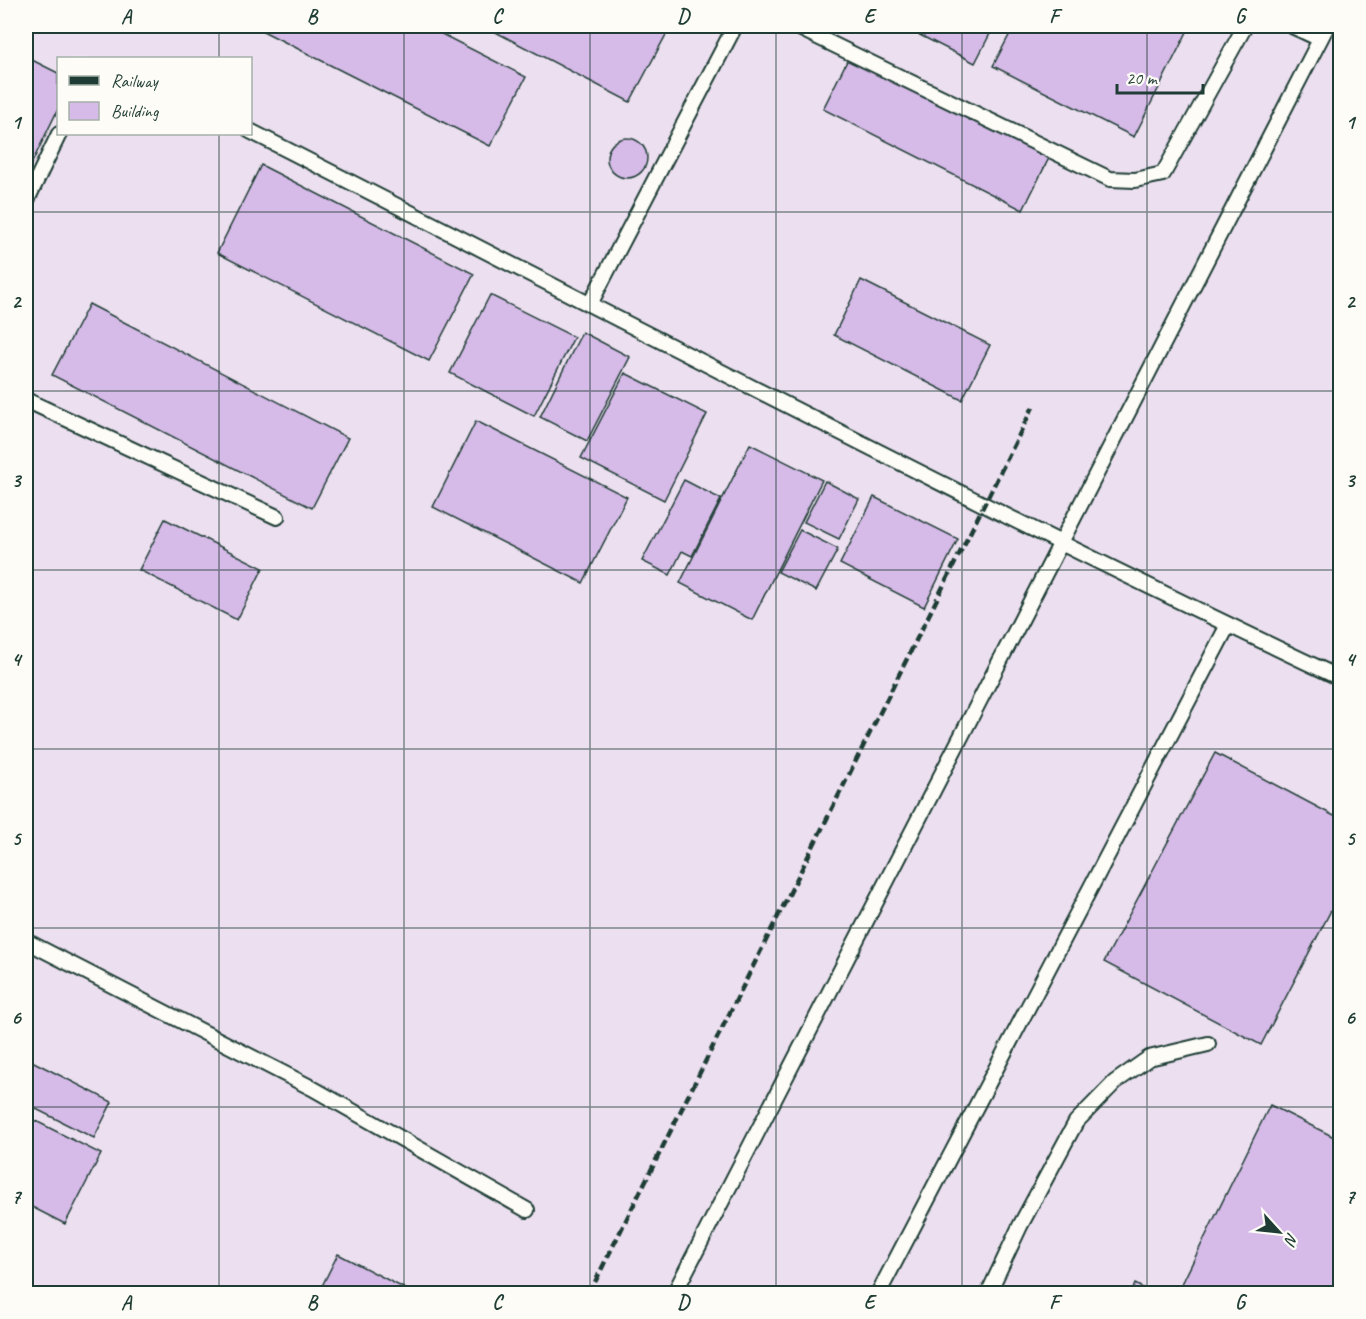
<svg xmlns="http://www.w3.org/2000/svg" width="1366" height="1319" font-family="Caveat,sans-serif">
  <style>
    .built { fill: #ecdff0; fill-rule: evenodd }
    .building { fill: #d6bae8; stroke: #1f3d34; stroke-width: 1.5 }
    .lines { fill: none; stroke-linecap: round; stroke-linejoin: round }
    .service-casing { stroke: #1f3d34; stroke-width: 18 }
    .service { stroke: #fdfcf7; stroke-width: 14 }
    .rail { stroke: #1f3d34; stroke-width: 4.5; stroke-dasharray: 9 4.5; stroke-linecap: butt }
    .grid { fill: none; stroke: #1f3d34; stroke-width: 1.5; stroke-opacity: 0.55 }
    .neatline { fill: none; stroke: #1f3d34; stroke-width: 2 }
    .grid-label { font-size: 20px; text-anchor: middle; font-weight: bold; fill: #1f3d34 }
  </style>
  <rect width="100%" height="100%" fill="#f5eff4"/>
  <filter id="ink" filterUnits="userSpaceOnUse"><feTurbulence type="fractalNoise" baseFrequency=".0167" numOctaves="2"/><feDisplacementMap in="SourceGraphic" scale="12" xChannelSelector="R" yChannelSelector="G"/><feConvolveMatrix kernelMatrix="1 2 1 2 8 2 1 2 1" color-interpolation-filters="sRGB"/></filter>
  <g filter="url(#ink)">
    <path class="built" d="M26,26H1340V1293H26ZM58,58H250V134H58Z"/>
    <g class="building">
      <polygon points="253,26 426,26 526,77 490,146"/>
      <polygon points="484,26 663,26 669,29 630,102"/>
      <polygon points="902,26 994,26 975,63"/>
      <polygon points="1014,26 1190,26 1134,137 993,66"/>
      <polygon points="26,57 58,73 58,109 26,175"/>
      <polygon points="849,57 1049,158 1023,210 823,109"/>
      <circle cx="627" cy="158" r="20"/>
      <polygon points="261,165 474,274 429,361 217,253"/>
      <polygon points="861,280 990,345 962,400 834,335"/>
      <polygon points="490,295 574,337 534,416 450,373"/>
      <polygon points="89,304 348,438 312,508 52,375"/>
      <polygon points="582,332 630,357 587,441 540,417"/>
      <polygon points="625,373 707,414 664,500 581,458"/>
      <polygon points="476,421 627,497 583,583 433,507"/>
      <polygon points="750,444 822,480 752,620 680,583"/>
      <polygon points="684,480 721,499 692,556 682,551 670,575 642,561"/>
      <polygon points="825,481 859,499 839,539 804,522"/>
      <polygon points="874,497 958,539 924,607 840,564"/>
      <polygon points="165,519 263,568 237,620 139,570"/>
      <polygon points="800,530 838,549 816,591 778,572"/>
      <polygon points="1215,753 1340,819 1340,893 1261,1045 1104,962"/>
      <polygon points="26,1058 112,1102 94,1138 26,1104"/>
      <polygon points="1270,1105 1340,1140 1340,1294 1177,1294"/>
      <polygon points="26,1116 101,1154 65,1224 26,1204"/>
      <polygon points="338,1254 415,1294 318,1294"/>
      <polygon points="1135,1284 1154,1294 1131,1294"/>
    </g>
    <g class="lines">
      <g class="service-casing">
        <g id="service">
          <polyline points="795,26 1110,179 1135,180 1163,174 1245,26"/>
          <polyline points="1292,26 1320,39"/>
          <path d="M250,131C613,315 973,505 1340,678"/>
          <polyline points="26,202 59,134"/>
          <polyline points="590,304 735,26"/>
          <polyline points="26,400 277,517"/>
          <polyline points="26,941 312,1088 527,1210"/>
          <polyline points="674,1294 1327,26"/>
          <polyline points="878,1294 1228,625"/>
          <polyline points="988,1294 1020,1226 1076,1122 1115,1082 1149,1058 1208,1044"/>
        </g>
      </g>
      <use href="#service" class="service"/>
      <polyline class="rail" points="589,1294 1033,407"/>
    </g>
  </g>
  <path class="grid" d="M219,26V58M404,26V1294M590,26V1294M776,26V1294M962,26V1294M1147,26V1294M219,134V1294M26,212H1340M26,391H1340M26,570H1340M26,749H1340M26,928H1340M26,1107H1340"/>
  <rect width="1366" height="1319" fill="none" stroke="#fdfcf7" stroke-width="66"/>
  <rect x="57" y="57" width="195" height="78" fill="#fdfcf7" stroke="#a4b0a9" stroke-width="1.5"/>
  <rect x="69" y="76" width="30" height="9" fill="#1f3d34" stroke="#a4b0a9" stroke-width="1.5"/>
  <text x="111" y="87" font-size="18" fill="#1f3d34">Railway</text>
  <rect x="69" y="102" width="30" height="18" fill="#d6bae8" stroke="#a4b0a9" stroke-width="1.5"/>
  <text x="111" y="117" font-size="18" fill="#1f3d34">Building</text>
  <g transform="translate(1279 1232) rotate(117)" stroke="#fdfcf7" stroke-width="4.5" paint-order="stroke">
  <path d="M0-4.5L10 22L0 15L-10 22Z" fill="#1f3d34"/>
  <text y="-9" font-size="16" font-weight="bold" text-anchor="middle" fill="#1f3d34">N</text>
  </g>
  <path d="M1117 84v9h86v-9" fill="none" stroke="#1f3d34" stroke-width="3"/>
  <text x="1126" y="84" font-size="18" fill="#1f3d34" stroke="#fdfcf7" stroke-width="4.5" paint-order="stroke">20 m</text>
  <rect x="33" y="33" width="1300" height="1253" class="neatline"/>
  <g class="grid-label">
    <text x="126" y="23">A</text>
    <text x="312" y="23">B</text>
    <text x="497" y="23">C</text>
    <text x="683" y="23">D</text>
    <text x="869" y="23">E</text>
    <text x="1054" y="23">F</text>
    <text x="1240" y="23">G</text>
    <text x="16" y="129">1</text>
    <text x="1350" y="129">1</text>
    <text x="16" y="308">2</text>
    <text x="1350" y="308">2</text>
    <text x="16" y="487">3</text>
    <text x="1350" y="487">3</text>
    <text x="16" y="666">4</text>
    <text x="1350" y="666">4</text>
    <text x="16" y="845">5</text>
    <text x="1350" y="845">5</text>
    <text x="16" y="1024">6</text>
    <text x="1350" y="1024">6</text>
    <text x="16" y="1203">7</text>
    <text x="1350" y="1203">7</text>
    <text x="126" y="1309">A</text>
    <text x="312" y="1309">B</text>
    <text x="497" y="1309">C</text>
    <text x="683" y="1309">D</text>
    <text x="869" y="1309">E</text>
    <text x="1054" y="1309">F</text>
    <text x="1240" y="1309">G</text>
  </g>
</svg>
